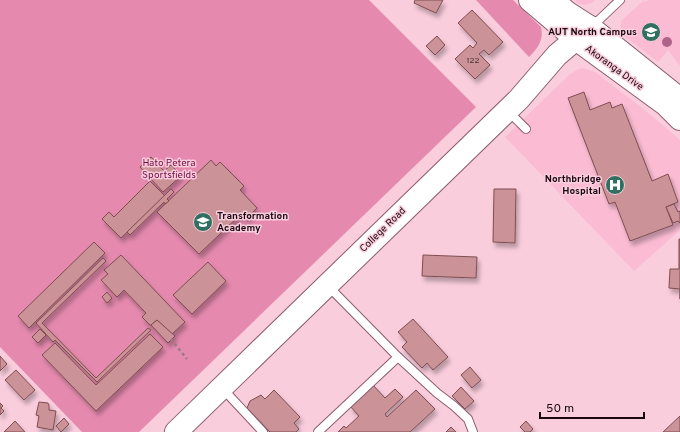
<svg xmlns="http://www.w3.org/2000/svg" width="680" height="432" font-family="Overpass,sans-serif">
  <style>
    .built { fill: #fbbcd3 }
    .green { fill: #e58aae }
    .building { fill: #cb9397; stroke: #7e4d50; filter: url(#shadow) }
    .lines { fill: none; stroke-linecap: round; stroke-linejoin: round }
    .lane-casing { stroke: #8b5b6e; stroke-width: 10 }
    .secondary-casing { stroke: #8b5b6e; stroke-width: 24 }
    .path { stroke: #9c7a87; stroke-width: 2.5; stroke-dasharray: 3 3; stroke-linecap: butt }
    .lane { stroke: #fff; stroke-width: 8 }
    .secondary { stroke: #fff; stroke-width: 22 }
    .tree { fill: #ae6488 }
    .labels { text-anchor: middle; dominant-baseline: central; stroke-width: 3; stroke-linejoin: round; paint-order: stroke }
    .number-label { font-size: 8px; fill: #462b31 }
    .poi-label { font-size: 10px; font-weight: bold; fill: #19080f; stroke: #facddd; text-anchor: end }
    .street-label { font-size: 10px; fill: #19080f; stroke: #facddd }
    .park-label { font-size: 10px; fill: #700f42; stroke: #facddd }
  </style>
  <defs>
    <filter id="shadow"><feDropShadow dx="2.5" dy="4.5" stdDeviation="2" flood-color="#0004"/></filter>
  </defs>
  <rect width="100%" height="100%" fill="#facddd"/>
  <g class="built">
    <polygon points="575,0 595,0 592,3 585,5 577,3"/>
    <polygon points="644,0 646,2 648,0 680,0 680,66 668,50 658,62 622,34 621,27 621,21"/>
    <polygon points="583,68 595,72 645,110 680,140 680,230 634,271 505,137 569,75 578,69"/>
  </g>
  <g class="green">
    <polygon points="0,0 369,0 476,107 139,432 82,432 0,347"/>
    <path d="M476,0H513L541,27C544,40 538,48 529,57Z"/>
  </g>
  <g class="building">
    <polygon points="415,0 443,0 436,13 414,3"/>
    <polygon points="472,10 503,42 489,55 484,50 479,54 490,65 475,79 455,59 470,45 473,48 477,43 458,23"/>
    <polygon points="437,36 445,45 435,55 426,46"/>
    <polygon points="584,92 590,110 610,102 612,108 622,104 652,181 668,174 678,202 666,207 673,225 630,241 615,202 609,204 568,98"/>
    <polygon points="151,157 164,171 171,165 181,176 163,192 140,167"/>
    <polygon points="211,160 216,166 220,162 244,186 240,190 257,208 246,219 241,214 199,254 157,212"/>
    <polygon points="150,181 165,196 121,238 102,219 109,212 114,217"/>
    <polygon points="171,189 174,192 167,199 169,201 165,204 164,202 130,235 127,232"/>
    <polygon points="494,189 516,189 515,243 493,242"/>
    <polygon points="674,204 678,212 680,211 680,223 678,221 673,223 666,207"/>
    <polygon points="679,239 680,239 680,299 680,289 669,288 670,269 679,269"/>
    <polygon points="94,242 105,253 29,328 18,316"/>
    <polygon points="121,255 185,322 172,334 157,320 151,325 150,325 142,317 146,313 124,290 117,297 101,280 108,274 104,270"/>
    <polygon points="423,255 477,257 476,278 422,276"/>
    <polygon points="103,258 106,261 42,323 96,378 148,328 151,330 97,382 55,340 53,342 36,323"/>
    <polygon points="208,262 226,281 192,314 173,295"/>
    <polygon points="107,292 112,298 107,303 102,297"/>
    <polygon points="413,319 448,357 433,370 427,363 422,368 402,347 407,342 398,332"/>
    <polygon points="157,320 175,336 168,343 151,325"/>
    <polygon points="40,329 46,335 38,343 32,337"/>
    <polygon points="150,334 163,347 96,411 42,355 55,343 96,385"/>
    <polygon points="0,356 7,364 0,371"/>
    <polygon points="470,367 481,380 472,388 461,375"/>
    <polygon points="16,370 35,390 24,400 5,380"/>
    <polygon points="373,385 385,398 395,389 403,397 385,414 387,417 416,390 435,409 410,432 338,432 344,426 346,428 359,416 350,406"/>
    <polygon points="461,387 474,401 465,409 452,396"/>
    <polygon points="274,390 300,417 294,423 299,429 296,432 270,432 247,408 250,401 261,395 265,399"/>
    <polygon points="39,402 48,403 49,405 49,410 56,411 53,430 37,427 39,416 36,415"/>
    <polygon points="0,403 3,406 1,408 4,411 0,415"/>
    <polygon points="680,416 680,432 663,432"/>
    <polygon points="64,418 69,424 61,432 56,426"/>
    <polygon points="15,421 25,432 4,432"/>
    <polygon points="526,421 533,429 530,432 525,432 520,427"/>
    <polygon points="451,427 456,432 446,432"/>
  </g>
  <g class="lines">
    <g class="lane-casing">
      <g id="lane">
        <polyline points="590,26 600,19 620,0"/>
        <polyline points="508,111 526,129"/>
        <polyline points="327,285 398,357 437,393 454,406 468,419 473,432"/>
        <polyline points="223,389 263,432"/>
        <polyline points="318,432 398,357"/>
      </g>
    </g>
    <g class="secondary-casing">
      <g id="secondary">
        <polyline points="530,0 576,39 665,104 680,119"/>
        <polyline points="552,0 568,13 590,27 680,99"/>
        <polyline points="176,432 519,99 557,55 590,27"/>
      </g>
    </g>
    <polyline class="path" points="171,339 187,359"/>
    <use href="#lane" class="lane"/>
    <use href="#secondary" class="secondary"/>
  </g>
  <circle class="tree" cx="667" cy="42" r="5"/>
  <defs>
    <g id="university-disc" transform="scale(1)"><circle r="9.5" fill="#2f7060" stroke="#facddd"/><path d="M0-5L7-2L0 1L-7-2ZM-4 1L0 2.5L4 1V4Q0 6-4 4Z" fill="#fff"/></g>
    <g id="hospital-disc" transform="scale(1)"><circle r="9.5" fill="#2f7060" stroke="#facddd"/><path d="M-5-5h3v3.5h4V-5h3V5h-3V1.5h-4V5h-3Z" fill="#fff"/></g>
  </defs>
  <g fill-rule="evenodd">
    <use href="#university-disc" x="651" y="32"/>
    <use href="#hospital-disc" x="615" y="185"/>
    <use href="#university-disc" x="203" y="222"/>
  </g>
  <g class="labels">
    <g class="number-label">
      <text x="473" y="61">122</text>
    </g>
    <g class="poi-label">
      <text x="637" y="32">AUT North Campus</text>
      <text x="601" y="179">Northbridge<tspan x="601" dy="12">Hospital</tspan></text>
      <text x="217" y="216" text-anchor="start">Transformation<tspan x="217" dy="12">Academy</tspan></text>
    </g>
    <g class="street-label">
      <text transform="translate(614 68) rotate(36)">Akoranga Drive</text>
      <text transform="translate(383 230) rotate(-44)">College Road</text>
    </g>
    <g class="park-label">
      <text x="169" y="163">Hato Petera<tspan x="169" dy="12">Sportsfields</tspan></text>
    </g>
  </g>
  <path d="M540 412v6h104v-6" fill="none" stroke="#19080f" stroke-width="2"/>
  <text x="546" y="412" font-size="12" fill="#19080f" stroke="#facddd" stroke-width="3" paint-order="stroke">50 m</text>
</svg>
